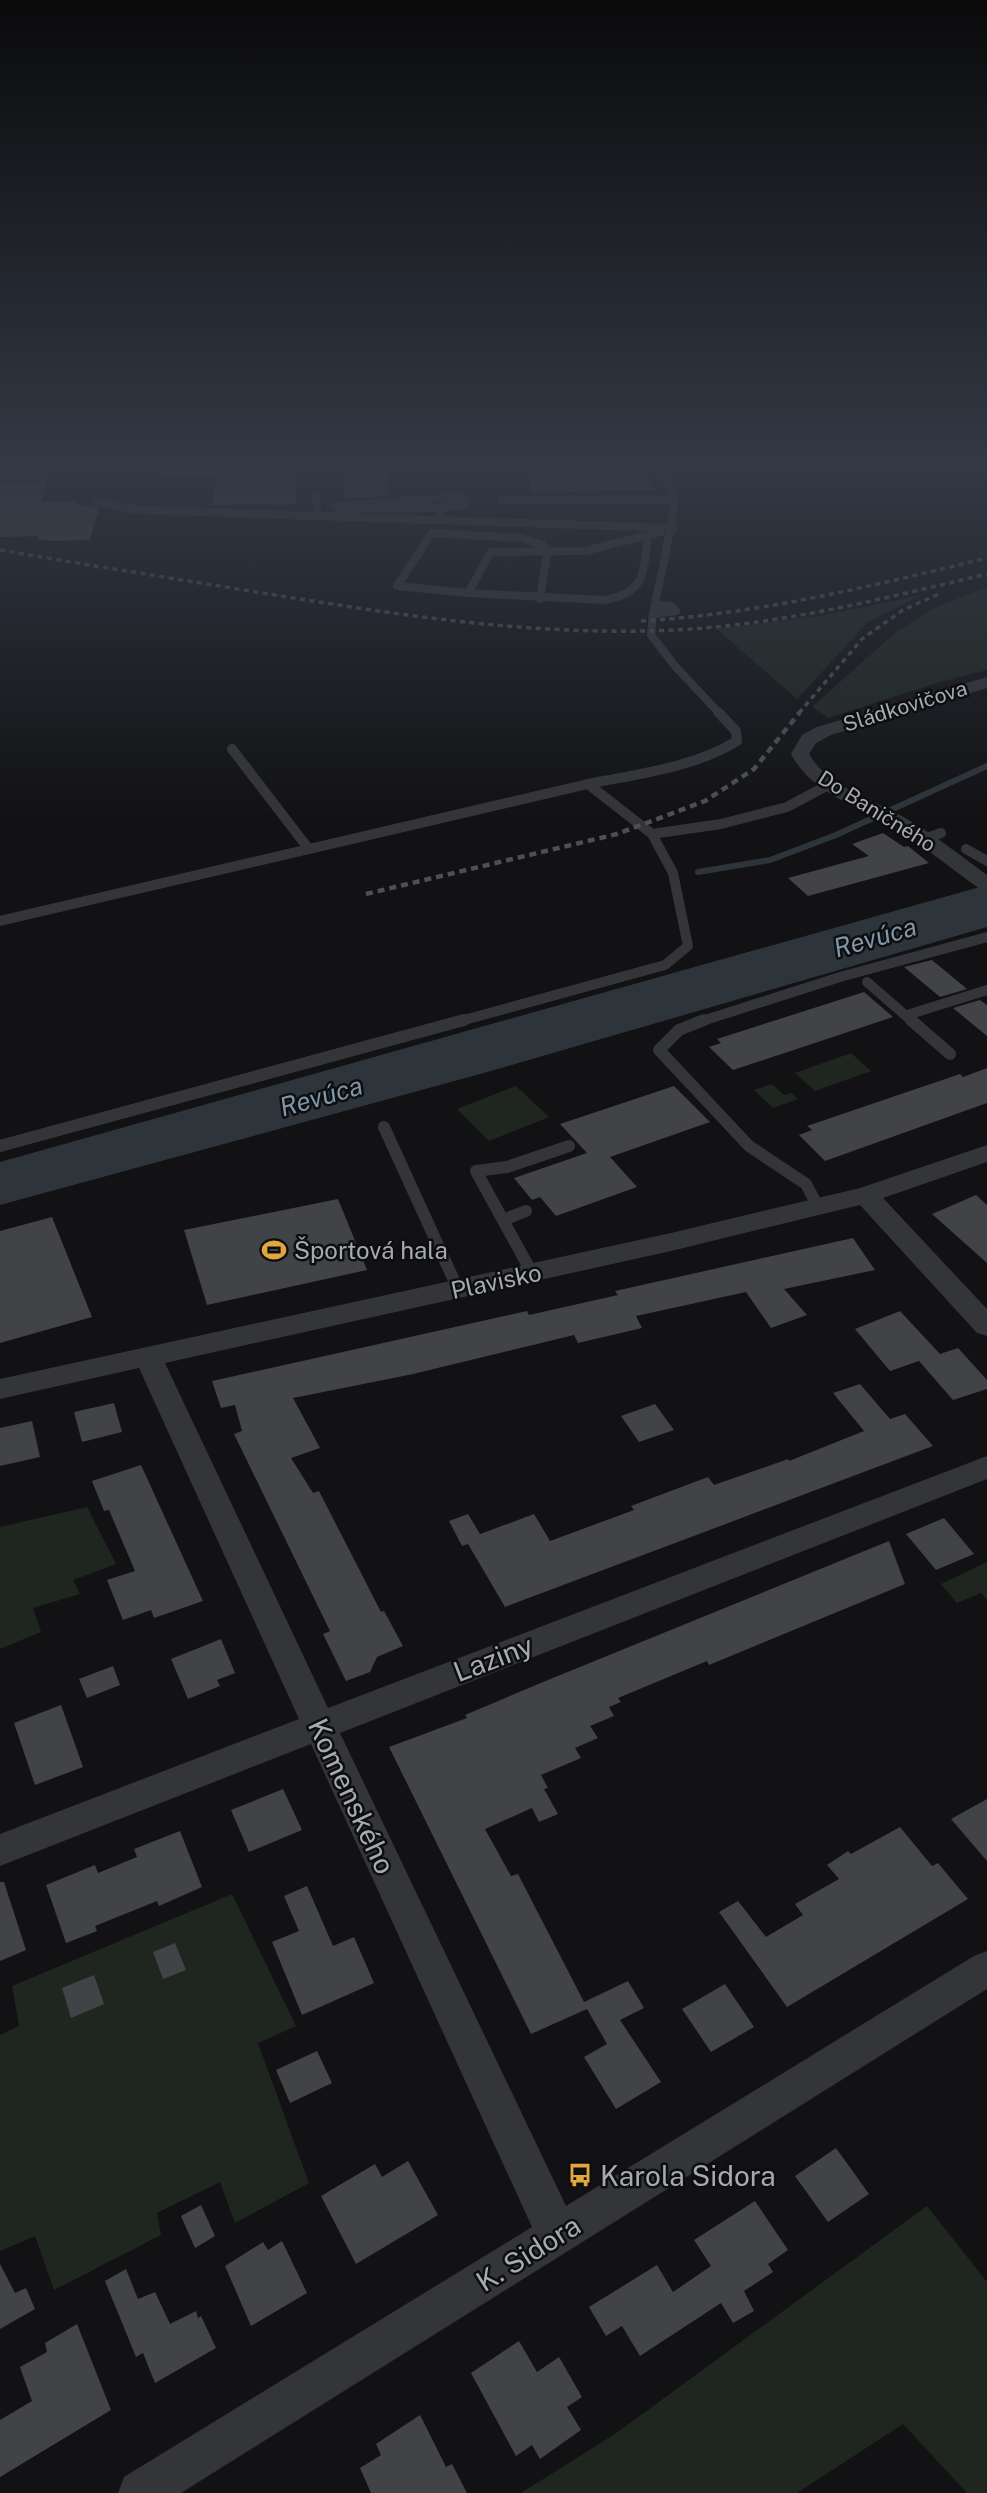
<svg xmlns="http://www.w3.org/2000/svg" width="987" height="2493" font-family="'Public Sans',sans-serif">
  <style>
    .green { fill: #1f2620 }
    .water { fill: #2d353b }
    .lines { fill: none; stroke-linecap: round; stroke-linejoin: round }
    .stream { stroke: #2d353b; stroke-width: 6 }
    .building { fill: #424347 }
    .lane-far2 { stroke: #343539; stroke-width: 8 }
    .lane-far1 { stroke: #343539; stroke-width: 10 }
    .lane { stroke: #343539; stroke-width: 12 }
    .street { fill: #343539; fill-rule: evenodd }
    .rail-far1 { stroke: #4d4f53; stroke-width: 3.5; stroke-dasharray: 5 4.5; stroke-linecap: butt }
    .rail { stroke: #4d4f53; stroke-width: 4.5; stroke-dasharray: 7 5; stroke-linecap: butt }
    .labels { text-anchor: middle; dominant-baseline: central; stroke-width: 5; stroke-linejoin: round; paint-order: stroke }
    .far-street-label { font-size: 21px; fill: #a5aab3; stroke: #0e0e0f }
    .poi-label { font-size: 24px; fill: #a5aab3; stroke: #0e0e0f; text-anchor: start }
    .street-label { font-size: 24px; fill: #a5aab3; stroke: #0e0e0f }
    .water-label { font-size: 26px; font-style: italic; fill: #7f97ac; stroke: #0e0e0f }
    .near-street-label { font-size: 28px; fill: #a5aab3; stroke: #0e0e0f }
    .near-poi-label { font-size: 28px; fill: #a5aab3; stroke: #0e0e0f; text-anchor: start }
  </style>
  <rect width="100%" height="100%" fill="#121214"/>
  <g class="green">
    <polygon points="984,588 987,590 987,670 940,682 828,718 812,707 896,632 934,608"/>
    <polygon points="922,595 868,622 797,699 717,629 825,615"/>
    <polygon points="851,1053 871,1071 815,1091 795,1073"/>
    <polygon points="772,1084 784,1095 792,1093 798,1099 773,1108 754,1090"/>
    <polygon points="516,1086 549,1117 489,1141 457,1109"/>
    <polygon points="87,1507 116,1564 73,1580 80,1594 33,1608 41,1632 0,1649 0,1527"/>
    <polygon points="987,1562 987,1600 981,1593 957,1603 941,1584"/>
    <polygon points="232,1894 296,2026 258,2043 309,2183 235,2223 220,2182 157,2213 161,2235 54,2290 35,2236 0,2251 0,2035 19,2026 12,1986"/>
    <polygon points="927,2206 987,2282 987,2493 967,2493 903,2424 797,2493 521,2493 615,2434"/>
  </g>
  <polygon class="water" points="987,885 987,927 491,1071 0,1205 0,1162"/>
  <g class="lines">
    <polyline class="stream" points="698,872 770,860 836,835 987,766"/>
  </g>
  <g class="building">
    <polygon points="342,466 386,466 389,496 345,499"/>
    <polygon points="524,466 644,466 654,490 532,493"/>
    <polygon points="238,467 260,467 259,478 296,478 296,504 213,505 216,478 235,478 238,475"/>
    <polygon points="47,481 42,502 78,501 77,505 99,508 90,540 51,541 38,539 39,536 0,537 0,484"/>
    <polygon points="883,833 904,847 908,846 929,863 808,896 788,878 869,856 852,844"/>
    <polygon points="932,960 967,989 940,997 904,967"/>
    <polygon points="864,992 893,1017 733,1070 709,1047 721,1043 717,1039"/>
    <polygon points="980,1000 987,1005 987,1036 953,1008"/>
    <polygon points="987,1068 987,1103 825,1161 799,1135 812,1130 807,1126 960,1074 963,1077"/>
    <polygon points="674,1086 710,1122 610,1157 637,1187 556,1216 540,1197 532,1200 514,1178 587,1153 560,1124"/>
    <polygon points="976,1195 987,1205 987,1263 932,1214"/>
    <polygon points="338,1199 367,1270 207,1305 184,1230"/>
    <polygon points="52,1217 92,1317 0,1343 0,1231"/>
    <polygon points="853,1238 875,1270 784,1289 807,1315 771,1328 746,1292 636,1316 642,1328 578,1343 574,1335 413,1374 293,1398 320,1448 291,1458 313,1493 319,1491 381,1612 384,1611 403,1646 377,1657 370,1672 346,1681 323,1634 330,1631 234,1434 242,1431 235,1405 221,1408 212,1381 527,1311 529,1315 618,1295 615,1291"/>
    <polygon points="900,1311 940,1354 958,1348 987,1380 987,1389 953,1400 919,1361 890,1371 855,1329"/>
    <polygon points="860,1384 890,1419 905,1414 933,1446 505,1607 468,1544 462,1546 449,1521 468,1514 480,1534 534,1514 550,1541 634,1510 631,1506 708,1477 714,1485 788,1459 789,1461 864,1431 833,1393"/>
    <polygon points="114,1403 122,1432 82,1442 74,1412"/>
    <polygon points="655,1404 674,1430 639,1442 621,1416"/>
    <polygon points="32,1421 40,1457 0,1466 0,1428"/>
    <polygon points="141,1465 203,1601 154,1618 151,1610 123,1620 107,1580 135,1571 109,1510 104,1511 92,1481"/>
    <polygon points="944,1518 974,1554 936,1570 906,1534"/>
    <polygon points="889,1541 905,1584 709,1665 707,1661 618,1698 621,1702 609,1707 614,1716 590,1726 598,1738 575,1748 581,1758 541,1775 548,1788 544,1789 558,1814 539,1822 532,1808 485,1829 511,1876 518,1874 584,2002 628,1981 644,2008 620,2020 661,2082 616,2109 584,2057 607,2044 587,2009 531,2034 389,1747 467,1718 465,1715 548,1680"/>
    <polygon points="221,1639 235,1673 217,1680 220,1686 188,1699 171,1659"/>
    <polygon points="113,1666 120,1685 87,1698 79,1679"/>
    <polygon points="61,1705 83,1767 35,1785 14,1723"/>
    <polygon points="283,1789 302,1830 249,1852 231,1810"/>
    <polygon points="987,1799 987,1861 951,1819"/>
    <polygon points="900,1827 932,1866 938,1863 968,1899 787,2007 719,1912 738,1901 766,1937 803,1915 795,1904 839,1879 827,1865 848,1851 851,1854"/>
    <polygon points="180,1831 202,1887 159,1906 157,1901 95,1926 97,1931 66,1943 46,1885 95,1865 98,1873 137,1857 134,1849"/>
    <polygon points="0,1882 4,1882 26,1950 0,1961"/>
    <polygon points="307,1886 333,1946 354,1937 374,1983 302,2015 272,1942 299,1931 284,1896"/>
    <polygon points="175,1943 186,1970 163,1979 153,1952"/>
    <polygon points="94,1975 104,2004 71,2018 62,1988"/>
    <polygon points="725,1984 754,2027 711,2052 682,2009"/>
    <polygon points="317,2051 332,2083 290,2103 276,2070"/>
    <polygon points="836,2148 869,2194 828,2222 795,2176"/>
    <polygon points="408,2161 438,2215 356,2264 321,2196 375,2164 382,2177"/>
    <polygon points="755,2201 788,2250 768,2264 773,2272 744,2291 754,2311 733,2323 721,2303 640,2356 622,2326 606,2336 589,2307 657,2265 673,2292 711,2266 694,2240"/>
    <polygon points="201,2205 215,2236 195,2248 181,2216"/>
    <polygon points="282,2241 307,2293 251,2326 225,2266 263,2242 268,2250"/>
    <polygon points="0,2264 15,2293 26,2288 35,2309 0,2329"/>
    <polygon points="126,2269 138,2299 155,2292 170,2324 196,2311 198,2318 201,2316 216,2348 155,2383 143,2353 136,2357 105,2281"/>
    <polygon points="77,2324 111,2410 0,2477 0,2420 32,2401 20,2367 47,2352 45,2343"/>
    <polygon points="519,2341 537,2372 559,2357 582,2397 567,2407 581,2430 540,2459 532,2445 516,2456 471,2373"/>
    <polygon points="420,2415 446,2467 452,2464 467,2493 371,2493 360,2468 381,2455 376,2444"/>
  </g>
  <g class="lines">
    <g class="lane-far2">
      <polyline points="146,466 160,471 232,472"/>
      <polyline points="401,466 404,466"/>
      <polyline points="265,471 291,466"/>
      <polyline points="316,493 317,509"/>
      <polygon points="460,497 465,503 462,505 438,508 344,509 336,506"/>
      <polyline points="501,500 674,499 663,466"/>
      <polyline points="96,501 137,510 673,528"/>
      <polyline points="438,508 439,520"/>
      <path d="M648,536C643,573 646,593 604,600L468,593L491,552L585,551L660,532"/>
      <polyline points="468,593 397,586 432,533 520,538 543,545 547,553 540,599"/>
      <path d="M655,604L671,606L676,611L653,614C660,576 671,538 674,499"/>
      <polyline points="653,614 651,635 675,666 719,713"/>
    </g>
    <g class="lane-far1">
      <polyline points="232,749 308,848"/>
      <path d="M588,784C637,774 693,768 737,741L736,731L718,712"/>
      <polyline points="924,839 941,833"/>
      <polyline points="966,849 987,861"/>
      <polyline points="0,921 588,784 652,834 721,824 787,807 830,784"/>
      <polyline points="867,982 913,1022"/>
      <polyline points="907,1015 987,990"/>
      <polyline points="457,1022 665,965 688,946 673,873 652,834"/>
      <polyline points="699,1022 840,977 987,937"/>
    </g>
    <g class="lane">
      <polyline points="704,1020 679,1030 659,1050 749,1146 806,1184 818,1207"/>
      <polyline points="911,1020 950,1054"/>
      <polyline points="384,1127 458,1289"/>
      <polyline points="0,1146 464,1020"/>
      <polyline points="503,1220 526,1211"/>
      <polyline points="532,1273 476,1171 507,1167 569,1146"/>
    </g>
    <g class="street">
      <polygon points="42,471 47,472 49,475 47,478 0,481 0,473"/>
      <path d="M987,677V688L831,735L816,743L809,754C828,788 876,800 907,819C935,835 961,856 987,875V891L980,889C952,869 925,847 896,829C859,806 812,794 791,754L802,735L817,727Z"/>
      <polygon points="987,1145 987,1162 883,1198 987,1309 987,1336 977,1333 860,1205 671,1251 165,1363 328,1708 987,1456 987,1479 340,1733 566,2206 974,1956 987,1951 987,1989 181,2493 118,2493 124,2477 532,2227 311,1744 0,1866 0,1834 299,1719 139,1368 0,1399 0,1379 671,1233 860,1188"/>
    </g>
    <g class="rail-far1">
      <path d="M0,550C94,566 188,581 282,596C417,618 554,638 691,629C792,622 890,597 987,574"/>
      <path d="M641,621C759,614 872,586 987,558"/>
      <polyline points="799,713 862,639 903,610 941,593"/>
    </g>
    <polyline class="rail" points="366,894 617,834 705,801 754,769 800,712"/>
  </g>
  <linearGradient id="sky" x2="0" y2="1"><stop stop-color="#0a0a0b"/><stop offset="0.57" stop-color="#333945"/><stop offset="1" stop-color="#333945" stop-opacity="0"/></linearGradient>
  <rect width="987" height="815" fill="url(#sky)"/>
  <defs>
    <g id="stadium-bare" transform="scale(1.89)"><path d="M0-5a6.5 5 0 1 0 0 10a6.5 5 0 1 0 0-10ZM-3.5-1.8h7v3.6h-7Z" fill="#e1a73d" stroke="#0e0e0f" stroke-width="2.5" paint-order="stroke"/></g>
    <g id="bus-bare" transform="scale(1.89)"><path d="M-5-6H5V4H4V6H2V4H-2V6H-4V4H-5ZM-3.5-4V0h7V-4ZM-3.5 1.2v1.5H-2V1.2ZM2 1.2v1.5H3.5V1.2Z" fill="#e1a73d" stroke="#0e0e0f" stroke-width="2.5" paint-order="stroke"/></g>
  </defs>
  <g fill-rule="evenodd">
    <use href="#stadium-bare" x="274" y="1250"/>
    <use href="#bus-bare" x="580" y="2175"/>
  </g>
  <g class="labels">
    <g class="far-street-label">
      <text transform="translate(905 706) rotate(-17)">Sládkovičova</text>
      <text transform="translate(877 811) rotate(32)">Do Baničného</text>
    </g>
    <g class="poi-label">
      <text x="294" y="1250">Športová hala</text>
    </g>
    <g class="street-label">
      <text transform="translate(496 1281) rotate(-12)">Plavisko</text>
    </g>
    <g class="water-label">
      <text transform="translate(875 937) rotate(-16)">Revúca</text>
      <text transform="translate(321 1096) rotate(-16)">Revúca</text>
    </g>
    <g class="near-street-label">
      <text transform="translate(493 1658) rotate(-21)">Laziny</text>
      <text transform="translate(352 1796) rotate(65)">Komenského</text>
      <text transform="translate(528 2253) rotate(-32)">K. Sidora</text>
    </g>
    <g class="near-poi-label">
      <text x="600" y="2175">Karola Sidora</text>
    </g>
  </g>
</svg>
